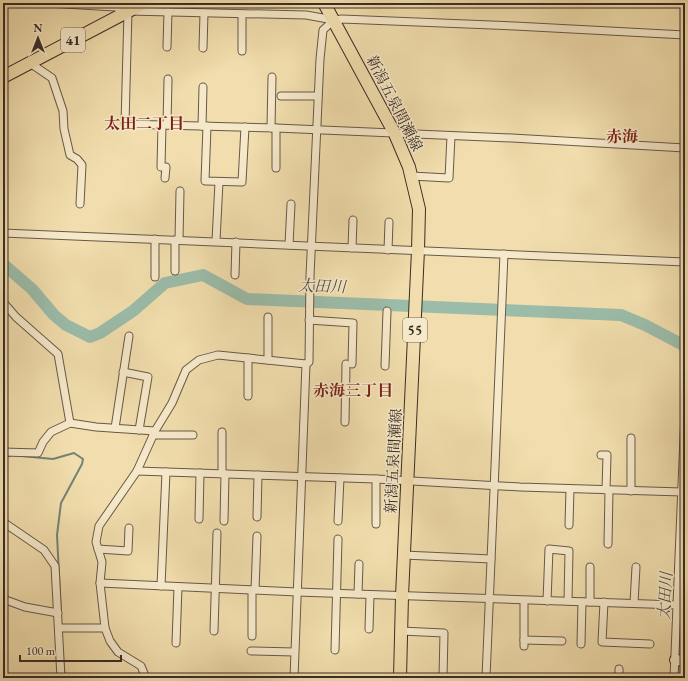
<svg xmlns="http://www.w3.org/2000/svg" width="688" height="681" font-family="'EB Garamond','Noto Serif JP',serif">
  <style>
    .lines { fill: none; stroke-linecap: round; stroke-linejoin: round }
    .stream { stroke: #748375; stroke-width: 2 }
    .river { stroke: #9bbca9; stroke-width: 12 }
    .street-casing { stroke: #675948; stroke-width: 9 }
    .secondary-casing { stroke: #392d26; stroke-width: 12 }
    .primary-casing { stroke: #392d26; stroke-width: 14 }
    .street { stroke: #f6e9ca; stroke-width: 7 }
    .secondary { stroke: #f6e9ca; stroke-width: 10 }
    .primary { stroke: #f1ddad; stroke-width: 12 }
    .labels { text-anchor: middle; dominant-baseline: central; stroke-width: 3; stroke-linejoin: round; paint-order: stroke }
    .shield { fill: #f6e9ca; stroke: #726557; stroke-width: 1 }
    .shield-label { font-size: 14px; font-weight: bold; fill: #392d26 }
    .street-label { font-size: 15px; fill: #392d26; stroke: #f6e9ca }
    .neighbourhood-label { font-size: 16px; font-weight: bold; fill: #7a1f14; stroke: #f6e9ca }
    .water-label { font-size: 16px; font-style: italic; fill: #525147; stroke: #f6e9ca }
  </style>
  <rect width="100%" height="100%" fill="#f1ddad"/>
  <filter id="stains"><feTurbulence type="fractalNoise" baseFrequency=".005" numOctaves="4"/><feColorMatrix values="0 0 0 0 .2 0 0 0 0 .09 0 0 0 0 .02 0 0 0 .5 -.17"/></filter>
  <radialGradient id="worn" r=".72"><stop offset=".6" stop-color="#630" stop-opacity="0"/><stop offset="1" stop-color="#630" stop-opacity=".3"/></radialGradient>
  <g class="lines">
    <g class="stream">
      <polyline points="22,456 53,459 74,453 83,459 82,464 61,503 57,535 61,613"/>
      <polyline points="3,457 10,456"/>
      <polyline points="63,659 65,678"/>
    </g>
    <g class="river">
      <polyline points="3,264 32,289 54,315 66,325 90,337 100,333 133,311 165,283 203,275 247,299 621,315 645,325 685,346"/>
      <polyline points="678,678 685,515"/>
    </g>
    <g class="street-casing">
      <g id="street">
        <polyline points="48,3 115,7 128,11 306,15 334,20 342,19 515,26 685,35"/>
        <polyline points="128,11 125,124 276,128 512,138 685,148"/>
        <polyline points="167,47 168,12"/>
        <polyline points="203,48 204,13"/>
        <polyline points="242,51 242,14"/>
        <polyline points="30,63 52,78 63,111 64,129 70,155 77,159 82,165 80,204"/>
        <polyline points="281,96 318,96"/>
        <polyline points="162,125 161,167 166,167 165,178"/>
        <polyline points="167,125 168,79"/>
        <polyline points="202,126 203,87"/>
        <polyline points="207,126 205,181 242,182 245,127"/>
        <polyline points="271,128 272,77"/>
        <polyline points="276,168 276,128"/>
        <polyline points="411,176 449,178 451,136"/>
        <polyline points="3,233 685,262"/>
        <polyline points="179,240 180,191"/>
        <polyline points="216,241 219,182"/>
        <polyline points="289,245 291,204"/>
        <polyline points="352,248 353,220"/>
        <polyline points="388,250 389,222"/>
        <polyline points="175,271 175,240"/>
        <polyline points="235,275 236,242"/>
        <polyline points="155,277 155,239"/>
        <polyline points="3,302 16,317 58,354 70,423"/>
        <polyline points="309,320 353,323 352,364"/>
        <polyline points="268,360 268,317"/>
        <polyline points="385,366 387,311"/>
        <polyline points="123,372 148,377 139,430"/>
        <polyline points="248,396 248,358"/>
        <polyline points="345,422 346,364"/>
        <polyline points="115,428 129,336"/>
        <polyline points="153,435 193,435"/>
        <polyline points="631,438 631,491"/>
        <polyline points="3,452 38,453 43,442 51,432 70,423 96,427 155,431"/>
        <polyline points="601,455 607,455 606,490"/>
        <polyline points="137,471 376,479 520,487 682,492"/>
        <polyline points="222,474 222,432"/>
        <polyline points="257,517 258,475"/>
        <polyline points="199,519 200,473"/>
        <polyline points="224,521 225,474"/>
        <polyline points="338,521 340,478"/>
        <polyline points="3,522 44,550 55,566 61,678"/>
        <polyline points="376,524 376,479"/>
        <polyline points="569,525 570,489"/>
        <polyline points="608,544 609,491"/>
        <polyline points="98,549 128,551 129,528"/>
        <polyline points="404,555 491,559"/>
        <polyline points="100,583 297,592 677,605"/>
        <polyline points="161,586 166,472"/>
        <polyline points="255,590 257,536"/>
        <polyline points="358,594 359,564"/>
        <polyline points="3,599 25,607 58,613"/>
        <polyline points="547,601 549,549 569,551 568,601"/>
        <polyline points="590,602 590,567"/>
        <polyline points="604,602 602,642 650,644"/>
        <polyline points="634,603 636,567"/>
        <polyline points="59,628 105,628"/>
        <polyline points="369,629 370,595"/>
        <polyline points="214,631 217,533"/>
        <polyline points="401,631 444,633 443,678"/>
        <polyline points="252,636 252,590"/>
        <polyline points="524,640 562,641"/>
        <polyline points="176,643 178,587"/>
        <polyline points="581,644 582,602"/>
        <polyline points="524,646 524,601"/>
        <polyline points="335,650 338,539"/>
        <polyline points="251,651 294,652"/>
        <polyline points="619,669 619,678"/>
        <polyline points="146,678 141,666 118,652 110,641 105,628 100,583 102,562 96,542 99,526 137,471 155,431 172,403 186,370 199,360 218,355 306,364 309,362 310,276 320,59 323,30 334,20"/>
        <polyline points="294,678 306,364"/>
        <polyline points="486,678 504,254"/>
        <polyline points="674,678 685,412"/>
      </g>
    </g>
    <g class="secondary-casing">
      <polyline id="secondary" points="675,660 685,661"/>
    </g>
    <g class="primary-casing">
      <g id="primary">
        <polyline points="324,3 395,134 409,167 419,209 418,250 402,596 400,678"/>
        <polyline points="3,77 144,3"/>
      </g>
    </g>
    <use href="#street" class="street"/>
    <use href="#secondary" class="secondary"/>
    <use href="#primary" class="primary"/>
  </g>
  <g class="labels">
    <g class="shield">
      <rect x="61" y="28" width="24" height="24" rx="3"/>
      <rect x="403" y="318" width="24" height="24" rx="3"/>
    </g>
    <g class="shield-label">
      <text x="73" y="40">41</text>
      <text x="415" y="330">55</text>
    </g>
    <g class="street-label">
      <text transform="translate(395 103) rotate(63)">新潟五泉間瀬線</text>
      <text transform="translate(393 461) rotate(-87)">新潟五泉間瀬線</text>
    </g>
    <g class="neighbourhood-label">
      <text x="144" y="123">太田二丁目</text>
      <text x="622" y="136">赤海</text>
      <text x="353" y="390">赤海三丁目</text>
    </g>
    <g class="water-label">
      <text transform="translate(322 286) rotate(2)">太田川</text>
      <text transform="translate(665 596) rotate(-87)">太田川</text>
    </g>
  </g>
  <rect width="688" height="681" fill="none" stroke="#f1ddad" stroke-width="16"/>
  <rect x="4" y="4" width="680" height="673" fill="none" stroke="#392d26" stroke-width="2"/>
  <rect x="8" y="8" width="672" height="665" fill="none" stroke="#392d26"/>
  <g transform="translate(38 38)" stroke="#f6e9ca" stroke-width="3" paint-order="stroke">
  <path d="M0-3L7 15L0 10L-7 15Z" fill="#392d26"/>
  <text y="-6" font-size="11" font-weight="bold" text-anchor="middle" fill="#392d26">N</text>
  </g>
  <path d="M20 655v6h101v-6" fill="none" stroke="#392d26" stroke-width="2"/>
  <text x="26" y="655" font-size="12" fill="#392d26" stroke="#f6e9ca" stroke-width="3" paint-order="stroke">100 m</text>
  <rect width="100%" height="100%" filter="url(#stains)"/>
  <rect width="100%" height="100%" fill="url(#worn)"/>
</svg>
